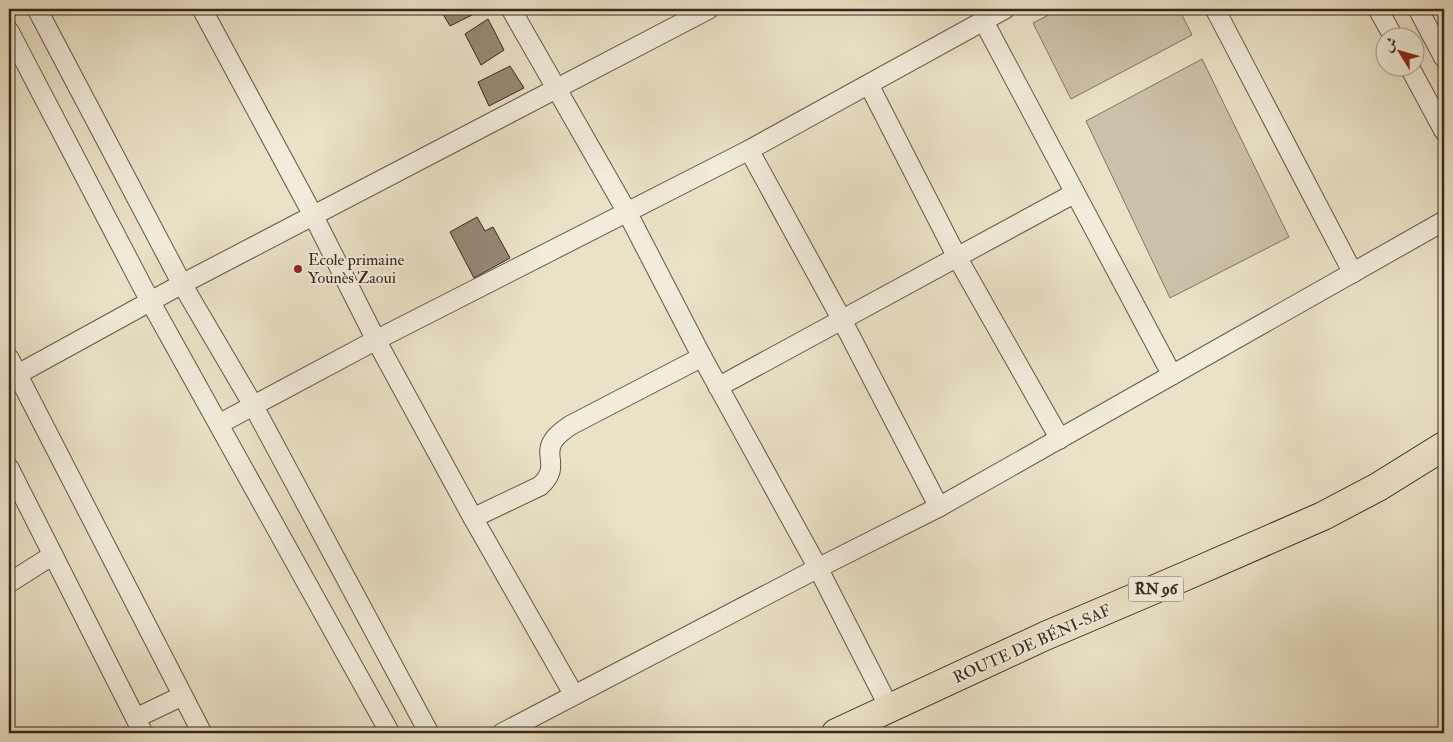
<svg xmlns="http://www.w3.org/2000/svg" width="1453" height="742" font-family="'IM FELL Double Pica',Amiri,serif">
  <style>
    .green { fill: #ccc2aa; stroke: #837463 }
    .building { fill: #968875; stroke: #3a261c }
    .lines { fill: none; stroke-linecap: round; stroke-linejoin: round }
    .street-casing { stroke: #665547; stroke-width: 21 }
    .primary-casing { stroke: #3a261c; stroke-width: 30 }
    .street { stroke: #f1ecdb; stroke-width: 19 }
    .primary { stroke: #eae2c7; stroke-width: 28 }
    .poi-dot { fill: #8f2418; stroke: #f1ecdb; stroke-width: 2 }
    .labels { text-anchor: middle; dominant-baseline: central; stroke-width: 4; stroke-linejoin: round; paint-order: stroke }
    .shield { fill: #f1ecdb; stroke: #716155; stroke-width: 1 }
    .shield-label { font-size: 15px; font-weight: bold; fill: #3a261c }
    .poi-label { font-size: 16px; fill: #3a261c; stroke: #f1ecdb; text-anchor: start }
    .street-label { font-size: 16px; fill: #3a261c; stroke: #f1ecdb }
  </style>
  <rect width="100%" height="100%" fill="#eae2c7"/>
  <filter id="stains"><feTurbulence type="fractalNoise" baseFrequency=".004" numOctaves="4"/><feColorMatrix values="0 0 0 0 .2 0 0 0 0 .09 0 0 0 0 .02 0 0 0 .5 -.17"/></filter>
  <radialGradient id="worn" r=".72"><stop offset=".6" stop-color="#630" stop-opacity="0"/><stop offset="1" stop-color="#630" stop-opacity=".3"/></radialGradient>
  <g class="green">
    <polygon points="1060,9 1179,9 1192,35 1071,99 1033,23"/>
    <polygon points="1202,59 1289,237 1170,298 1086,121"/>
  </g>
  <g class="building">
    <polygon points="440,9 484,9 450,26"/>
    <polygon points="488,19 504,50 481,65 465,34"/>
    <polygon points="510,66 524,88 489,106 478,82"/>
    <polygon points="477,217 485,231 493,227 510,258 474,278 450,232"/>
  </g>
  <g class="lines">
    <g class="street-casing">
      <g id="street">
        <polyline points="37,9 182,284 253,405 429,733"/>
        <polyline points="202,9 313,215 376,340 473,518 574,695"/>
        <polyline points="511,9 627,212 702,357 818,568 890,709"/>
        <polyline points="1215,9 1353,273"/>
        <polyline points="1378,9 1394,38"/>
        <polyline points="1418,9 1444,58"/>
        <polyline points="983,20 1172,375"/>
        <polyline points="9,31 150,301 390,733"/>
        <polyline points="1410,68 1444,131"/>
        <polyline points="869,85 957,257 1060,439"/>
        <polyline points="749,150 842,320 939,507"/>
        <polyline points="9,358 202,733"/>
        <polyline points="9,379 182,284 709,9"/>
        <polyline points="718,387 1075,193"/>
        <polyline points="219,424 376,340 749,150 1005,9"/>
        <polyline points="9,468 143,733"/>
        <path d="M473,518L540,486C561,467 543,456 553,441C557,434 564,430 571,425L702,357"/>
        <polyline points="9,583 53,555"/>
        <polyline points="136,718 182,696"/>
        <polyline points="502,733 818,568 939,507 1444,221"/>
      </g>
    </g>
    <g class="primary-casing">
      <polyline id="primary" points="836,733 1045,636 1188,575 1323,516 1378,487 1444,446"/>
    </g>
    <use href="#street" class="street"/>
    <use href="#primary" class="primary"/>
  </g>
  <circle class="poi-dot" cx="298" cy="269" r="5"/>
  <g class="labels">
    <rect class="shield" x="1128.5" y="576.5" width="55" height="25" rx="4"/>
    <g class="shield-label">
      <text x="1156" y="589">RN 96</text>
    </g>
    <g class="poi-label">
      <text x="308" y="260">Ecole primaine<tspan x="308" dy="18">Younès Zaoui</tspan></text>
    </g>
    <g class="street-label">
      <text transform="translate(1032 644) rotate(-24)">ROUTE DE BÉNI-SAF</text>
    </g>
  </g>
  <rect width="1453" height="742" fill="none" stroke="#eae2c7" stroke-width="30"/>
  <rect x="10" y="10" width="1433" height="722" fill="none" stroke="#3a261c" stroke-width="2.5"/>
  <rect x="15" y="15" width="1423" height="712" fill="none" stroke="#3a261c"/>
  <g transform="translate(1400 52) rotate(307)"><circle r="24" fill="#f1ecdb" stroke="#a89d8f"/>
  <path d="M0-4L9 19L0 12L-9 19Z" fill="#8f2418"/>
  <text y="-8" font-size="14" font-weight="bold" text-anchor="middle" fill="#3a261c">ش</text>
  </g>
  <rect width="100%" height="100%" filter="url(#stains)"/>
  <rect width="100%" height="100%" fill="url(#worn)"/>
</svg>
